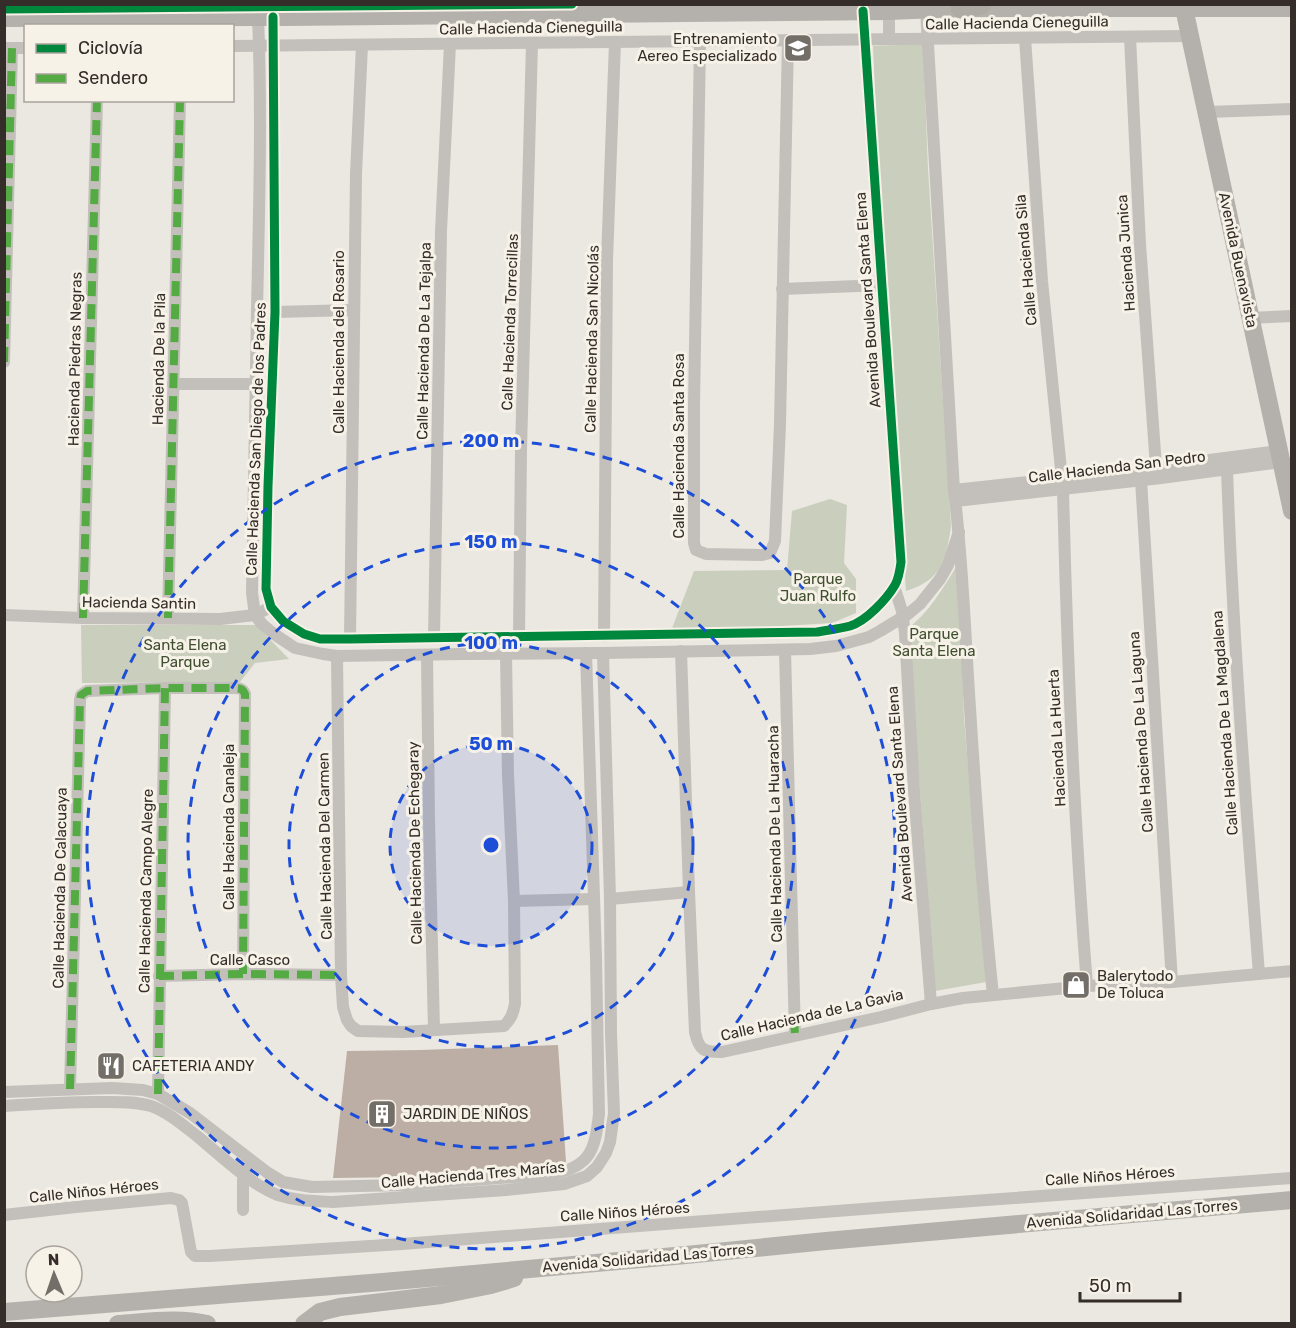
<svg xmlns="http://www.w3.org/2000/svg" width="1296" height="1328" font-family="Rubik,sans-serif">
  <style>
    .green { fill: #cacfbd }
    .building { fill: #bcaea5 }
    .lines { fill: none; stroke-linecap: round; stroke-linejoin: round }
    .minor { stroke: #c3bfba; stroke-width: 12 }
    .secondary { stroke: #b4b0ab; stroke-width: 18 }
    .trunk { stroke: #aeaaa4; stroke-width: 21 }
    .quiet { stroke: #54ab44; stroke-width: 8; stroke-dasharray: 15 8; stroke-linecap: butt }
    .cycleway-casing { stroke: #f7f2e8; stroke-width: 13 }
    .cycleway { stroke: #00873e; stroke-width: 9 }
    .ring { fill: none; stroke: #1d4ed8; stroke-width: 3; stroke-dasharray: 10 8 }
    .labels { text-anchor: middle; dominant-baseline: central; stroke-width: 6; stroke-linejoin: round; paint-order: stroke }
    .street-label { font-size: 15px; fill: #342d29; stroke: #f7f2e8 }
    .poi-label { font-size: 15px; fill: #342d29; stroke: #f7f2e8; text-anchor: start }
    .park-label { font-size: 15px; fill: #404f30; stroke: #f7f2e8 }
    .centre { fill: #1d4ed8; stroke: #f7f2e8; stroke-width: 3 }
    .ring-label { font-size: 18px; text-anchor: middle; font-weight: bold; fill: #1d4ed8; stroke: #f7f2e8; stroke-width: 6; stroke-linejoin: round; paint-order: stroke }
  </style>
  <rect width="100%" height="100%" fill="#ebe7e1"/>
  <g class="green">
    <path d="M923,44L928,169L951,526C946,560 942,580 906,591L878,162L873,46Z"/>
    <polygon points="830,499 847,505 844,563 856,579 856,613 832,623 767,627 671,631 694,571 787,570 792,511"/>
    <path d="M958,564L964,718L986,982L935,991L920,791L906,630C929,613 943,588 958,564Z"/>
    <polygon points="81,625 256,625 289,659 255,663 240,682 82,683"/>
  </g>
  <polygon class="building" points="558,1045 566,1162 555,1165 534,1167 407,1177 333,1178 347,1051 421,1050"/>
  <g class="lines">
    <g class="minor">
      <path d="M926,10L954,490C963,563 965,636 970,708C976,804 983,900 993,995"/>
      <path d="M258,17C262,115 259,213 257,311C255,405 253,499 252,593L255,615L262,624L274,634L295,648L323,654L337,656L464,654L603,653L810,649L836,646L869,637L880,631L908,614L920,604L940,579L948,565L959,532"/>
      <path d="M273,17L275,312L268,486L266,589L271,607L283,621L304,634L320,639H350L817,632C828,630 839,629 850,626C866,621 886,600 895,585C899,578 900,570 901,562L863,11"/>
      <polyline points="1130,37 1140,244 1156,467"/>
      <polyline points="1025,38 1042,281 1062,479"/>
      <polyline points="889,39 889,11"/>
      <polyline points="700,41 694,405 694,543 696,550 706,554 762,555 770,553 775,541 780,424 788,40"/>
      <polyline points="232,46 1190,36"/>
      <polyline points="6,48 26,48"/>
      <polyline points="1207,112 1292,109"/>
      <polyline points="782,289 883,285"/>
      <polyline points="275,312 354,310"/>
      <polyline points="1250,318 1292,316"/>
      <polyline points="4,362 12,48"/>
      <polyline points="173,384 255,384"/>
      <path d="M1227,470C1233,638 1246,806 1259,974"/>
      <polyline points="1141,480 1172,982"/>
      <path d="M1063,489C1067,655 1074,821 1087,986"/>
      <polyline points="954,490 1102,474 1279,451"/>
      <polyline points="956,501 1161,478 1281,462"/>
      <polyline points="894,586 902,611 905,633 914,791 931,1004"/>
      <polyline points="4,615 83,618 220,619 255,615 271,607"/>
      <polyline points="83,618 97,100"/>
      <polyline points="168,618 180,100"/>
      <polyline points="604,636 607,260 615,42"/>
      <polyline points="519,637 521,450 532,43"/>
      <polyline points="434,638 441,231 450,44"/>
      <polyline points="350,639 356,174 362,45"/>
      <polyline points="785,650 795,1035"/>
      <path d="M681,651L689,892L695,1032C699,1051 704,1052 722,1052L881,1017L931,1004L963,998L1087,986L1172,982L1292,971"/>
      <polyline points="427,655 429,820 434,1030"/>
      <path d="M337,656L341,975L343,1007L347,1020L351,1026L358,1031L403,1032L504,1026C511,1019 513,1014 515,1004L514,901L508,775L506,654"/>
      <polyline points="610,899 689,892"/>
      <polyline points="514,901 594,899"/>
      <polyline points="159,976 243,974 341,975"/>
      <path d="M70,1089L80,700L81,695L87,691L165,688H233C239,688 243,688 245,694L243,974"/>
      <path d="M4,1092L112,1088L143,1090L158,1094L190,1113L268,1173L283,1182L312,1187L407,1185L554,1174C591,1166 595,1149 599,1114L596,958L586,653"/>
      <polyline points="158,1094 165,688"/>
      <path d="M4,1106C35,1104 66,1102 96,1102C114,1102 134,1101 151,1106C168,1112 183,1125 197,1136C220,1155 251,1185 278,1195C296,1201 314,1201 333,1202L506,1190L564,1184L587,1176L597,1167L606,1153L610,1142L614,1113L611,1034L610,899L603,653"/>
      <polyline points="243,1210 243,1180 246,1169"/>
      <polyline points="4,1215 76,1207 171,1198 179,1200 182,1203 191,1252 195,1256 210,1256 402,1244 889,1207 1292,1178"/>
    </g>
    <g class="secondary">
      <polyline points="1184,8 1292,511"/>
      <polyline points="4,18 285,17 889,11 961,8 1292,8"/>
      <polyline points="4,1312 383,1282 686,1255 826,1241 1292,1200"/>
      <path d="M118,1324C147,1322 179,1317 207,1324"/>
      <polyline points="304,1324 320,1312 340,1307 441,1295 491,1285 514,1278"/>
    </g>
    <polyline class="trunk" points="961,8 981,4"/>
    <g class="quiet">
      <polyline points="4,362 12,48"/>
      <polyline points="83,618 97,100"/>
      <polyline points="168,618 180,100"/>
      <polyline points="159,976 243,974 341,975"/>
      <polyline points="794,1018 795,1035"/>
      <path d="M70,1089L80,700L81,695L87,691L165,688H233C239,688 243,688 245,694L243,974"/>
      <polyline points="158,1094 165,688"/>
    </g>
    <g class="cycleway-casing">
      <g id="cycleway">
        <polyline points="4,9 572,4"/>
        <path d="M273,17L275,312L268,486L266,589L271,607L283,621L304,634L320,639H350L817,632C828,630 839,629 850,626C866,621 886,600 895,585C899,578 900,570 901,562L863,11"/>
      </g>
    </g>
    <use href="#cycleway" class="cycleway"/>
  </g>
  <circle cx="491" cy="845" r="101" fill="#1d4ed8" fill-opacity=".12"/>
  <g class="ring">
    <circle cx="491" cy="845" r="101"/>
    <circle cx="491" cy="845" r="202"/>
    <circle cx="491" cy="845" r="303"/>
    <circle cx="491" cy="845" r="404"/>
  </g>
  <defs>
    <g id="university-square" transform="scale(1.5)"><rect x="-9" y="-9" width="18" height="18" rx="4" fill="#746e69" stroke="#f7f2e8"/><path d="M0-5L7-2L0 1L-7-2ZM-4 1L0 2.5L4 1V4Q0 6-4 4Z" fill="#fff"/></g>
    <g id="shop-square" transform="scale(1.5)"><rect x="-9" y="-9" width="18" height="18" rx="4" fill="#746e69" stroke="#f7f2e8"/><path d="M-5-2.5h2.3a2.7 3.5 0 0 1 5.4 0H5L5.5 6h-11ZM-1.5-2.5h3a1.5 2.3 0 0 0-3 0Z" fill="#fff"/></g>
    <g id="restaurant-square" transform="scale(1.5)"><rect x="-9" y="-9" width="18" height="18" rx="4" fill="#746e69" stroke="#f7f2e8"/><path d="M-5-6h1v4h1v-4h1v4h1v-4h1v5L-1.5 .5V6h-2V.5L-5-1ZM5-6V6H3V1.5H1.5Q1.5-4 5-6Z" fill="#fff"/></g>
    <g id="building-square" transform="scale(1.5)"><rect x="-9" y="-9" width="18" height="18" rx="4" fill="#746e69" stroke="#f7f2e8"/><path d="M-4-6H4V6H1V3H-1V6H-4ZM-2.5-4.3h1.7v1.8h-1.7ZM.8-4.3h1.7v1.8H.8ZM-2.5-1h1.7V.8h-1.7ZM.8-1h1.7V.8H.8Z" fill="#fff"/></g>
  </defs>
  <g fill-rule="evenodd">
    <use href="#university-square" x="798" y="48"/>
    <use href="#shop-square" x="1076" y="985"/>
    <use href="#restaurant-square" x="111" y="1066"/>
    <use href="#building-square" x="382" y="1114"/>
  </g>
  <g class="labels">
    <g class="street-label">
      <text transform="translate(1017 23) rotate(-1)">Calle Hacienda Cieneguilla</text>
      <text transform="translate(531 28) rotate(-1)">Calle Hacienda Cieneguilla</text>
      <text transform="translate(1126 253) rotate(-94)">Hacienda Junica</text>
      <text transform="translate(1026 260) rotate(-95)">Calle Hacienda Sila</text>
      <text transform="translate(1238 260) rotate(78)">Avenida Buenavista</text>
      <text transform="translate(868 300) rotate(-94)">Avenida Boulevard Santa Elena</text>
      <text transform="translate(510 322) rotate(-88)">Calle Hacienda Torrecillas</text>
      <text transform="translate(592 339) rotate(-89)">Calle Hacienda San Nicolás</text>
      <text transform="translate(424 341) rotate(-89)">Calle Hacienda De La Tejalpa</text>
      <text transform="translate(339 342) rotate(-90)">Calle Hacienda del Rosario</text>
      <text transform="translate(75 359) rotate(-89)">Hacienda Piedras Negras</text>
      <text transform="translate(159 359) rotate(-89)">Hacienda De la Pila</text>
      <text transform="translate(256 439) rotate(-88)">Calle Hacienda San Diego de los Padres</text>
      <text transform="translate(679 446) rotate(-90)">Calle Hacienda Santa Rosa</text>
      <text transform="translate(1117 467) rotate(-7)">Calle Hacienda San Pedro</text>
      <text transform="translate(139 603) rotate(1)">Hacienda Santin</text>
      <text transform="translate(1225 723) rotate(-94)">Calle Hacienda De La Magdalena</text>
      <text transform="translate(1141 732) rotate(-94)">Calle Hacienda De La Laguna</text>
      <text transform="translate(1057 738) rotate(-93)">Hacienda La Huerta</text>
      <text transform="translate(900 794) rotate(-94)">Avenida Boulevard Santa Elena</text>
      <text transform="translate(229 827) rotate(-90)">Calle Hacienda Canaleja</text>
      <text transform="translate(775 834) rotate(-91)">Calle Hacienda De La Huaracha</text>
      <text transform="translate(415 843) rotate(-91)">Calle Hacienda De Echegaray</text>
      <text transform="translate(325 846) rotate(-91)">Calle Hacienda Del Carmen</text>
      <text transform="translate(60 888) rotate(-89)">Calle Hacienda De Calacuaya</text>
      <text transform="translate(146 891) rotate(-89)">Calle Hacienda Campo Alegre</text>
      <text x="250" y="960">Calle Casco</text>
      <text transform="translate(812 1015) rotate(-13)">Calle Hacienda de La Gavia</text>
      <text transform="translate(473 1175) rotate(-5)">Calle Hacienda Tres Marías</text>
      <text transform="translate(1110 1176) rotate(-4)">Calle Niños Héroes</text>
      <text transform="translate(94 1191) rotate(-6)">Calle Niños Héroes</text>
      <text transform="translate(625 1212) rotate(-4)">Calle Niños Héroes</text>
      <text transform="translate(1132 1214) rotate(-5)">Avenida Solidaridad Las Torres</text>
      <text transform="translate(648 1258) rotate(-5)">Avenida Solidaridad Las Torres</text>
    </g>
    <g class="poi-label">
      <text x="777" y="39" text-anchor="end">Entrenamiento<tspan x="777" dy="17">Aereo Especializado</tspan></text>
      <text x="1097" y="976">Balerytodo<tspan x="1097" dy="17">De Toluca</tspan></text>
      <text x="132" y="1066">CAFETERIA ANDY</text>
      <text x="403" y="1114">JARDIN DE NIÑOS</text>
    </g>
    <g class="park-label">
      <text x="818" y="579">Parque<tspan x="818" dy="17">Juan Rulfo</tspan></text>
      <text x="934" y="634">Parque<tspan x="934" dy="17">Santa Elena</tspan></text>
      <text x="185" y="645">Santa Elena<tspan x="185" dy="17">Parque</tspan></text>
    </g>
  </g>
  <circle cx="491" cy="845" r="9" class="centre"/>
  <g class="ring-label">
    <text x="491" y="447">200 m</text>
    <text x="491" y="548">150 m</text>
    <text x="491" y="649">100 m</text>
    <text x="491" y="750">50 m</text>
  </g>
  <rect width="1296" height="1328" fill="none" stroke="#342d29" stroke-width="12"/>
  <rect x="24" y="24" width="210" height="78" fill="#f7f2e8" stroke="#a9a39c" stroke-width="1.5"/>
  <rect x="36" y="44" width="30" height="9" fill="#00873e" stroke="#a9a39c" stroke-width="1.5"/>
  <text x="78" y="54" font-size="18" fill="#342d29">Ciclovía</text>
  <rect x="36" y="74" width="30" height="9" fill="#54ab44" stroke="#a9a39c" stroke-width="1.5"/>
  <text x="78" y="84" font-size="18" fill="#342d29">Sendero</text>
  <g transform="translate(54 1274) rotate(358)"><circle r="28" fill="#f7f2e8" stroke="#a9a39c" stroke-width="1.5"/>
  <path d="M0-4.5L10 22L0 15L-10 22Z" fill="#746e69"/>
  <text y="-9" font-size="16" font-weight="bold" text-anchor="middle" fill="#342d29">N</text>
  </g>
  <path d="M1080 1292v9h100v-9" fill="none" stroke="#342d29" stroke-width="3"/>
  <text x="1089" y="1292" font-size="18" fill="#342d29" stroke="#f7f2e8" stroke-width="4.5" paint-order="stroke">50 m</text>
</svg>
